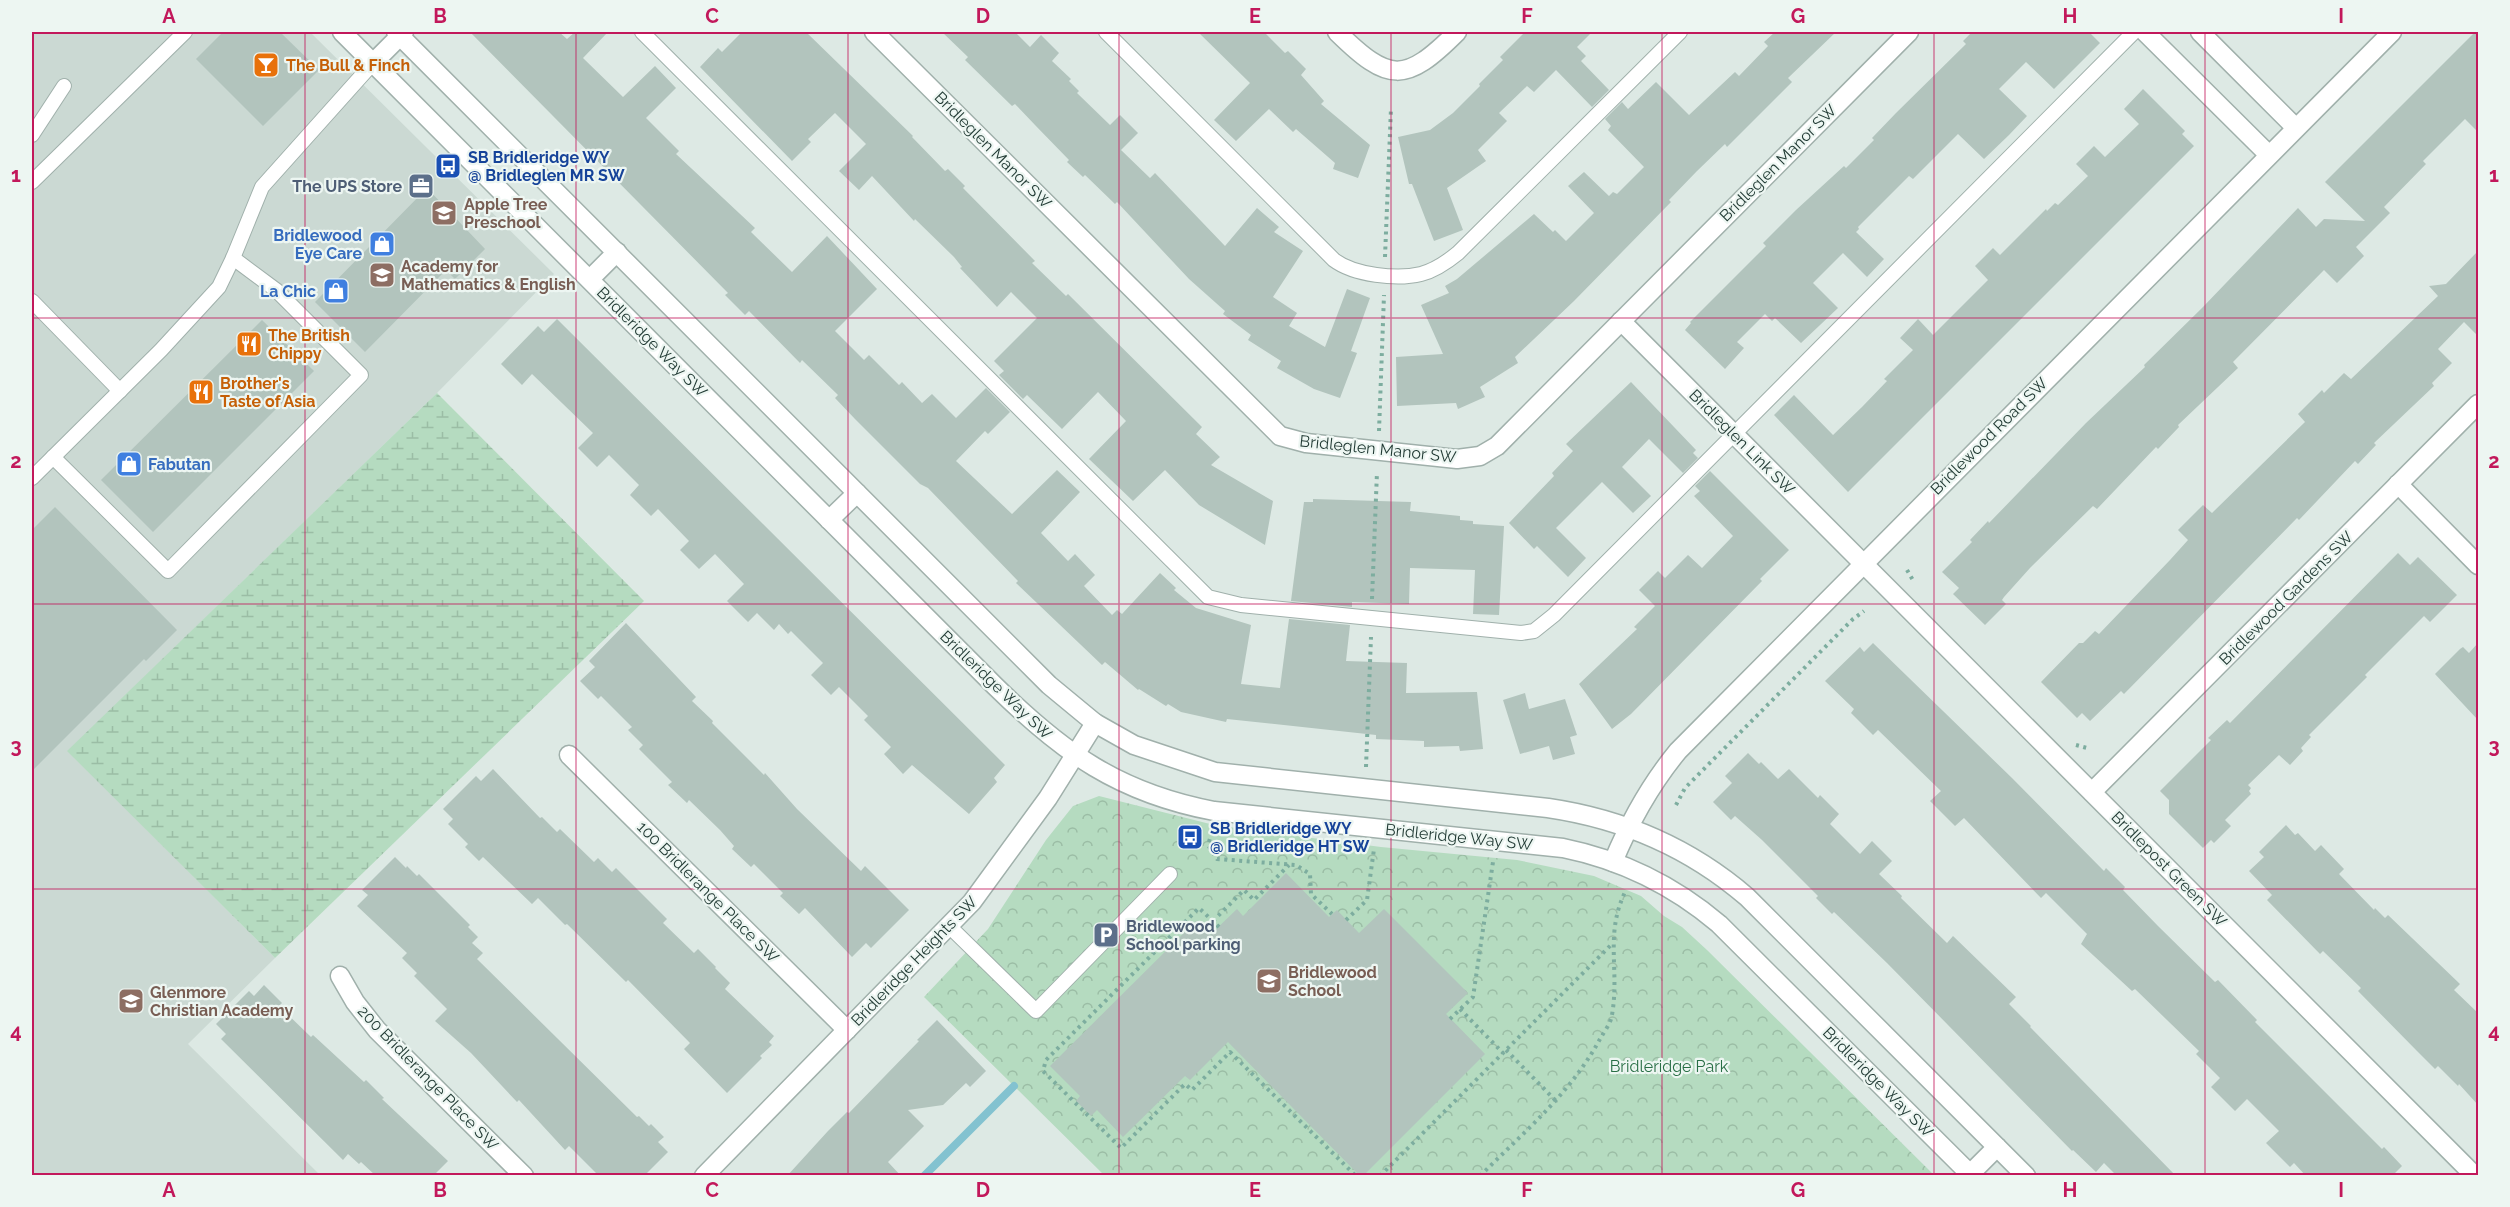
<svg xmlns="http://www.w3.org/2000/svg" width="2510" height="1207" font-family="Raleway,sans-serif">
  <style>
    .built { fill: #cbd9d3 }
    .wetland { fill: url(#wetland-marsh) }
    .park { fill: url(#park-crowns) }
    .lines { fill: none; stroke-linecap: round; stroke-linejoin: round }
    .stream { stroke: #83c2d0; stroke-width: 8 }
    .building { fill: #b2c4bd }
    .service-casing { stroke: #a0b0ab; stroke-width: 16 }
    .minor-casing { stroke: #a0b0ab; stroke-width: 21 }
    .tertiary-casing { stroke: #a0b0ab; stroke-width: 21 }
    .path { stroke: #7dad9f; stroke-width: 4; stroke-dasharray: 3 4.5; stroke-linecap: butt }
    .service { stroke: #fff; stroke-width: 14 }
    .minor { stroke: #fff; stroke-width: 18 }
    .tertiary { stroke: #fff; stroke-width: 18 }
    .grid { fill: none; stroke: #c2185b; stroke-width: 1.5; stroke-opacity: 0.55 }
    .labels { text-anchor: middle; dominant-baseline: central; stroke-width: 4.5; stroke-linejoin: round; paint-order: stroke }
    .food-label { font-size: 16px; font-weight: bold; fill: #c56008; stroke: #edf6f2; text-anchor: start }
    .street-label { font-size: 16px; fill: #1f3832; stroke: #edf6f2 }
    .transit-label { font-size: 16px; font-weight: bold; fill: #164399; stroke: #edf6f2; text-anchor: start }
    .service-label { font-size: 16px; font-weight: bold; fill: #4e5e75; stroke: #edf6f2; text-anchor: end }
    .education-label { font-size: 16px; font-weight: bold; fill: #785e54; stroke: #edf6f2; text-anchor: start }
    .shop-label { font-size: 16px; font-weight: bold; fill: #366cbe; stroke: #edf6f2; text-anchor: end }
    .park-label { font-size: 16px; fill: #296f46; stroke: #edf6f2 }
    .neatline { fill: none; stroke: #c2185b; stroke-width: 2 }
    .grid-label { font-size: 20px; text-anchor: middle; font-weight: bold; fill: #c2185b }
  </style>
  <defs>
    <pattern id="wetland-marsh" width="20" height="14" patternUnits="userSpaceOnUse" patternTransform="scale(1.5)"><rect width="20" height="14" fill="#b5dbc0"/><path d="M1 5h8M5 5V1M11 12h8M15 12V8" fill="none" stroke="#9bbda5"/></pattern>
    <pattern id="park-crowns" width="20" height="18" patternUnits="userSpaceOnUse" patternTransform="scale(1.5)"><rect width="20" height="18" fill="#b5dbc0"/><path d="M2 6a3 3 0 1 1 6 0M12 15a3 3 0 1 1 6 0" fill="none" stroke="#9bbda5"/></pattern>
  </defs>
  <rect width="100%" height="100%" fill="#dde9e4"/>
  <polygon class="built" points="32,32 310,32 554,274 437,393 68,751 275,958 188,1044 320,1175 32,1175"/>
  <polygon class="wetland" points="437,393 644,601 275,958 67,751"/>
  <polygon class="park" points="1099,796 1214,825 1381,847 1517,860 1594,876 1641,896 1664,916 1682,927 1707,950 1934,1175 1104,1175 924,997 988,929 1046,840 1073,806"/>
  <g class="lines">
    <polyline class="stream" points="924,1176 1014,1086"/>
  </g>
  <g class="building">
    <polygon points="223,32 280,32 319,70 263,126 196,59"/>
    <polygon points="470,32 559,32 567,39 575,32 608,32 583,58 623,97 655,66 676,88 646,118 679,151 676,154 755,228 751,232 792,272 827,236 877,289 835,331 864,360 869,355 899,385 902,382 922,403 932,394 956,418 986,388 1010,412 988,434 985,431 956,461 1012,514 1057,470 1080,492 1041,533 1068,561 1075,554 1095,575 1084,586 1112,615 1117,610 1122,614 1160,573 1176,588 1174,590 1196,608 1251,625 1241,684 1280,688 1289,619 1350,625 1346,661 1407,663 1406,693 1477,692 1483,749 1460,751 1459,746 1424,747 1424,741 1376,739 1376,735 1227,719 1226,722 1181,712 1168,704 1166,706 1139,689 1138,690 1105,662 1102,665 1016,583 1018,581 928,488 920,484 855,419 835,398 838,395 802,360 800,363 749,311 745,315 725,295 728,293"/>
    <polygon points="742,32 806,32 913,136 912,137 945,171 948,169 965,186 963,188 1035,261 1032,263 1066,296 1068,294 1202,427 1196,434 1220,457 1211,465 1273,501 1265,545 1199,505 1165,470 1133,501 1089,459 1126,421 1098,392 1062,429 1027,395 1023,399 999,375 1004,371 994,361 1037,318 1011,292 997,307 960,268 962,267 954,257 915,219 914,221 872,176 859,190 839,171 866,144 835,113 808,139 811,142 792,161 700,67 718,48 722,52"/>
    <polygon points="942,32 1015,32 1030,47 1041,35 1059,53 1052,61 1071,79 1069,81 1079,91 1077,93 1110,125 1120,115 1138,133 1121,150 1150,178 1155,173 1225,246 1257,208 1279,227 1274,232 1303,251 1273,297 1297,313 1289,326 1325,347 1347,289 1370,298 1351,351 1357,353 1340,398 1314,389 1277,368 1281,361 1248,340 1251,335 1223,314 1225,311 1189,279 1117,202 1115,204 1085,175 1083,177 1067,162 1069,160 1035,125 1015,104 1012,106 965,60 968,57"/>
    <polygon points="1198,32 1264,32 1285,53 1288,51 1306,69 1301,75 1324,101 1321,104 1370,145 1358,178 1333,169 1335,163 1296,129 1293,132 1269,109 1236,141 1214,120 1250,83"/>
    <polygon points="1525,32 1592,32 1577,47 1586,56 1581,61 1609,90 1592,107 1556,70 1534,92 1527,86 1499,113 1507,121 1478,150 1486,161 1447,188 1463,230 1434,241 1412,184 1409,184 1398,137 1430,130 1453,113 1480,86 1479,84 1503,60 1500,57"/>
    <polygon points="1775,32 1836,32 1788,78 1792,82 1727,147 1725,144 1697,171 1669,200 1671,202 1574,301 1515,357 1518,363 1480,387 1485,397 1458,409 1456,403 1397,406 1396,357 1443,354 1421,305 1449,293 1445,286 1457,279 1534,214 1553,232 1555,230 1566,241 1594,213 1568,186 1584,172 1609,196 1613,192 1617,194 1644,167 1608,130 1611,126 1605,119 1622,102 1628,109 1656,82 1689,115 1735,72 1739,76 1768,46 1764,42"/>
    <polygon points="1972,32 2089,32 2100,43 2054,89 2026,62 1999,89 2027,116 2009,135 1984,159 1958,134 1913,179 1909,176 1858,227 1859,229 1856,232 1884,259 1867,277 1843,253 1813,283 1838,308 1801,343 1775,318 1772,321 1765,314 1737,342 1744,348 1725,369 1685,330 1691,323 1690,322 1766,246 1763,243 1796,210 1844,166 1846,168 1874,140 1872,138 1896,113 1966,44 1963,41"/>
    <polygon points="2475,32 2478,32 2478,132 2465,119 2423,161 2426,164 2384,207 2390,213 2356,247 2364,256 2337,283 2324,270 2233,362 2238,368 2178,425 2179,427 2158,449 2156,447 2097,509 2093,506 2030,568 2004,597 2002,600 2006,604 1985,625 1953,594 1959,588 1942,572 1972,542 1970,540 1988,521 1989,523 2086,423 2145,367 2144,365 2202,308 2298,208 2316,227 2324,219 2365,221 2325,182"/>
    <polygon points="2143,89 2185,131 2182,134 2194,146 1848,492 1774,415 1794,395 1833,435 1862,407 1887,381 1884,379 1913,350 1900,338 1918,319 1933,335 1988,280 1975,266 1993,248 2000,255 2046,209 2047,211 2055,203 2058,205 2088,176 2076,164 2094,146 2105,157 2139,124 2124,109"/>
    <polygon points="427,188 485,249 455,279 446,270 365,352 315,302"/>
    <polygon points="2478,251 2478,336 2464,322 2438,349 2452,363 2432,383 2434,386 2374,443 2376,445 2358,464 2355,461 2299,520 2297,518 2124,694 2121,691 2090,721 2082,713 2077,718 2041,682 2079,643 2083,643 2095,631 2099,634 2170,560 2188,540 2178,530 2203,505 2212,513 2305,422 2298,414 2322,390 2324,393 2344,373 2351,379 2438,296 2429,286 2446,284"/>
    <polygon points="557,319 1005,765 994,778 997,782 969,814 912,765 903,774 884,754 891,747 864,720 868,716 839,687 831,695 811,675 823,663 791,631 788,634 779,624 774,630 757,613 748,622 727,601 744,584 715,554 699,569 680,550 689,541 658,509 651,516 630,495 639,485 609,455 597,467 578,448 593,433 532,374 522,385 501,364 538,326 544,332"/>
    <polygon points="262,320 314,371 153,532 101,480"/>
    <polygon points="1631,382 1696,450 1693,453 1698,458 1683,473 1649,439 1622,467 1651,496 1633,513 1602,482 1556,528 1586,558 1568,577 1537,546 1534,549 1509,523 1554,476 1552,473 1573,451 1566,444"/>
    <polygon points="1710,471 1789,550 1760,579 1762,581 1631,714 1612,729 1579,684 1637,629 1634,627 1655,606 1639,590 1658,571 1665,578 1688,555 1702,568 1733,536 1694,496 1700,491 1695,486"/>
    <polygon points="1313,499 1411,502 1410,511 1460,516 1460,520 1473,521 1473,524 1504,526 1499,615 1473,614 1475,570 1410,568 1409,604 1352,602 1352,607 1291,601 1304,502 1313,502"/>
    <polygon points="55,507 177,630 146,661 144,659 32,771 32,530"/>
    <polygon points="2398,553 2410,565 2418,557 2457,595 2430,622 2424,616 2365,675 2367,677 2309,735 2311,737 2301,748 2303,751 2290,765 2279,755 2248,785 2251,788 2249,791 2251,794 2225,820 2231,826 2214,843 2211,840 2203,848 2169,814 2169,800 2160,791 2211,740 2208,738 2227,720 2230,723"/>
    <polygon points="626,623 696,697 692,701 713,721 712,723 764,775 765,773 797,809 861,871 865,866 909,910 871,948 866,943 852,957 805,908 799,914 780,896 783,893 754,864 751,867 732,849 734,846 720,830 689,800 687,803 668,785 672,782 639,749 643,745 628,730 632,727 601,696 598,699 580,681 595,667 589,661"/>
    <polygon points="1873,643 2012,778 2104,871 2106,868 2125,887 2123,890 2158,926 2215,982 2218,980 2257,1020 2255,1022 2382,1149 2384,1147 2402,1166 2392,1176 2306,1176 2294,1163 2290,1167 2266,1143 2279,1131 2247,1099 2235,1111 2211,1087 2220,1078 2196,1054 2199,1051 2135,989 2132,991 2081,944 2087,934 2046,893 2041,898 1964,818 1955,826 1930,801 1941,791 1878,730 1873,735 1851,713 1854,709 1825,681 1860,647 1864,652"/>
    <polygon points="2478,643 2478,720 2435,674 2460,649 2463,647 2469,653"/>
    <polygon points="1525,693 1529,709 1565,699 1577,735 1570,737 1575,754 1553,760 1549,746 1520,754 1503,700"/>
    <polygon points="1748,753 1759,764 1761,762 1778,779 1789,769 1818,798 1820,795 1839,814 1830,824 1860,854 1872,841 1892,861 1879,874 1902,896 1901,898 1947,943 1953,936 2016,997 2009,1004 2031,1026 2030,1027 2176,1176 2117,1176 2104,1163 2096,1172 2073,1150 2072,1151 1887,963 1834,912 1832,914 1816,898 1818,896 1762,840 1735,816 1731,820 1713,802 1732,783 1725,776"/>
    <polygon points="493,769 540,818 542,817 557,832 560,829 594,862 598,858 612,872 616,868 667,919 663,923 694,953 698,949 716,967 715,968 730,983 725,989 774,1036 769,1042 772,1045 760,1056 762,1058 727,1093 684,1049 690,1043 628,980 626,982 567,924 565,925 538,898 532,904 483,857 479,861 465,847 468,844 448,824 453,819 443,809 476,776 481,781"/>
    <polygon points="2286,825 2295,835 2298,833 2315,851 2321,845 2344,869 2339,874 2374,910 2375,908 2385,918 2388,915 2460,984 2454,990 2478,1013 2478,1105 2459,1084 2458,1086 2438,1066 2435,1069 2417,1051 2358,991 2361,988 2323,951 2320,954 2267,900 2272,895 2249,871 2264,857 2259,852"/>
    <polygon points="395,857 406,868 407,866 417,876 419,874 470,925 468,927 478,937 472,943 483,953 477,959 637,1117 639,1116 649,1126 651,1124 664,1137 658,1142 668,1152 644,1176 599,1176 569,1146 565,1150 519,1100 517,1102 471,1053 435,1021 447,1009 414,976 417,973 402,958 407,953 357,906 368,895 362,890"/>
    <polygon points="1286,873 1329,917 1337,910 1359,933 1384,909 1468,993 1446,1014 1485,1054 1363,1176 1360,1176 1228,1042 1190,1080 1185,1076 1123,1137 1097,1110 1091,1116 1076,1101 1080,1096 1050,1066 1196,921 1210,935 1237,909 1243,916"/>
    <polygon points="264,985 282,1003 279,1006 311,1037 313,1035 364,1082 366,1080 384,1098 382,1099 448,1161 433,1176 376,1176 361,1162 359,1164 348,1154 343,1160 221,1039 226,1034 216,1024 249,991 254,996"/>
    <polygon points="937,1020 986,1071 970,1087 966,1083 943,1105 908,1110 924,1126 888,1162 901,1176 787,1176 828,1131 847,1112 849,1113 919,1041 917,1040"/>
  </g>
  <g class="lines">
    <g class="service-casing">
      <g id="service">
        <polyline points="642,32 1208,597 1241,605 1521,633 1534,631 1554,615 2134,32"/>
        <path d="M1106,32L1334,260C1354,275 1397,280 1421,274C1436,270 1447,262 1458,253L1680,32"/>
        <polyline points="32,135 64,86"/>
        <polyline points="32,182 185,32"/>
        <polyline points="32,301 120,391"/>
        <polyline points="53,457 168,571 361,375 276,290 233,258"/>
        <polyline points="32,478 161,350 219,287 233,258 262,187 373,63"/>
        <polyline points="949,926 1036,1011 1170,874"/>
      </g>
    </g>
    <g class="minor-casing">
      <g id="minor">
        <polyline points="874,32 1280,436 1306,443 1457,459 1480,456 1497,446 1909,32"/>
        <path d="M1337,32C1389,83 1405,84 1457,32"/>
        <polyline points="373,63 404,32"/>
        <polyline points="1621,321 2475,1176"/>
        <polyline points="2398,484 2478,565"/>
        <polyline points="569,755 847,1030"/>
        <polyline points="2092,792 2478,404"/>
        <polyline points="340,976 355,1002 377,1030 524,1176"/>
        <polyline points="704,1176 972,902 1048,798 1095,723"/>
      </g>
    </g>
    <g class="tertiary-casing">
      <g id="tertiary">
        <path d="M342,32L995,686C1063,753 1119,793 1214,811L1563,848C1622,860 1673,885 1719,924L1972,1176"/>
        <path d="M396,32L1049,685L1095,723L1134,745L1215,772L1548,808C1623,819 1689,847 1747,897L2026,1176"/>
        <polyline points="2145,32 2269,155"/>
        <polyline points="2200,32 2296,128"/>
        <polyline points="590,279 617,252"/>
        <polyline points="829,520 857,493"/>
        <path d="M1613,862C1630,821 1650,785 1678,751L2392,32"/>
        <polyline points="1970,1174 1997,1147"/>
      </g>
    </g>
    <g class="path">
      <polyline points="1385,257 1391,108"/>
      <polyline points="1379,431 1384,295"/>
      <polyline points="1907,570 1914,582"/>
      <polyline points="1372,599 1377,472"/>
      <polyline points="2076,745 2087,748"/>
      <polyline points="1366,767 1371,637"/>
      <polyline points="1676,805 1685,788 1853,619 1864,611"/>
      <polyline points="1212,832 1208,845 1217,859 1296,865 1310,874 1311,894 1332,914"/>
      <polyline points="1346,920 1367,900 1374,849"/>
      <polyline points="1213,921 1244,890 1254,900 1289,865"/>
      <polyline points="1219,927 1199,908 1046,1060 1043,1071 1121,1148 1185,1084 1192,1090 1230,1052 1356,1176"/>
      <polyline points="1460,1009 1503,1053"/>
      <polyline points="1450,1019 1473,997 1493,862"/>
      <polyline points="1506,1050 1556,1101"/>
      <polyline points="1380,1176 1611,945"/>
      <path d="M1480,1176C1523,1133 1571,1093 1600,1039C1604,1032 1611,1023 1612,1015C1620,969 1604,934 1626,890"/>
    </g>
    <use href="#service" class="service"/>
    <use href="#minor" class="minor"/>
    <use href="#tertiary" class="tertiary"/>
  </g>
  <path class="grid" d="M305,32V1176M576,32V1176M848,32V1176M1119,32V1176M1391,32V1176M1662,32V1176M1934,32V1176M2205,32V1176M32,318H2478M32,604H2478M32,889H2478"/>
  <defs>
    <g id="bar-square" transform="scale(1.35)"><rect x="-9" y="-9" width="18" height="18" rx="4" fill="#e8710a" stroke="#edf6f2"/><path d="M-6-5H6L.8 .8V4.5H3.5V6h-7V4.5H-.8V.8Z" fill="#fff"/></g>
    <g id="bus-square" transform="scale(1.35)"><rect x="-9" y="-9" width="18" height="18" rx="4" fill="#1a4fb4" stroke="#edf6f2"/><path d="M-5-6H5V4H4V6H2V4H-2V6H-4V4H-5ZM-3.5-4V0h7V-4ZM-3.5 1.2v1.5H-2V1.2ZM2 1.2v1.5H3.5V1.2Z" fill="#fff"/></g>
    <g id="office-square" transform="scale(1.35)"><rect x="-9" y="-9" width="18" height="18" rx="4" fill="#5c6f8a" stroke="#edf6f2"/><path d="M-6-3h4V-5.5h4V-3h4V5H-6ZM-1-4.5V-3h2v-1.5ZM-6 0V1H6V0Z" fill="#fff"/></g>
    <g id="school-square" transform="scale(1.35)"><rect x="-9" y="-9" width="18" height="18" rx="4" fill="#8d6e63" stroke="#edf6f2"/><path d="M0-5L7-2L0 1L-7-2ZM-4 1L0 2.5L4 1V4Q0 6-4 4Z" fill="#fff"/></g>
    <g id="shop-square" transform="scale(1.35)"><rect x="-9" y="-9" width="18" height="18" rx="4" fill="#3f7fe0" stroke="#edf6f2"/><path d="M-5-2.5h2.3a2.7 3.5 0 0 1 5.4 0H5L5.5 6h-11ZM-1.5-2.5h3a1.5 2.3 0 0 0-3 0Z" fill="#fff"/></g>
    <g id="restaurant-square" transform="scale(1.35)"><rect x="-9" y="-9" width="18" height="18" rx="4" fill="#e8710a" stroke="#edf6f2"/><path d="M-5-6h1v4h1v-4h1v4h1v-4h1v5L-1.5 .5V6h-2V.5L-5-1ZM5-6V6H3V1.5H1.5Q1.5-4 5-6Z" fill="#fff"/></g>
    <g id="parking-square" transform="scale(1.35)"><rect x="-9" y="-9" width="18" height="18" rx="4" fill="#5c6f8a" stroke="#edf6f2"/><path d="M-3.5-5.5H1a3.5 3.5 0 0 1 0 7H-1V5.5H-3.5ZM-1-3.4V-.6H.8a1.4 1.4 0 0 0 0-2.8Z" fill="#fff"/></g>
  </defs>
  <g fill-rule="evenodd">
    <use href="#bar-square" x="266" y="65"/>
    <use href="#bus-square" x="448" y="166"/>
    <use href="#office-square" x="421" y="186"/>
    <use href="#school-square" x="444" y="213"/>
    <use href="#shop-square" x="382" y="244"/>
    <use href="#school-square" x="382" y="275"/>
    <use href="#shop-square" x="336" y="291"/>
    <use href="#restaurant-square" x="249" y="344"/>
    <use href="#restaurant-square" x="201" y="392"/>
    <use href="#shop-square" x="129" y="464"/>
    <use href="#bus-square" x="1190" y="837"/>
    <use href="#parking-square" x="1106" y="935"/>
    <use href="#school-square" x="1269" y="981"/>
    <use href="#school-square" x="131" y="1001"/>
  </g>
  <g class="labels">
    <g class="food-label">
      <text x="286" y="65">The Bull &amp; Finch</text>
      <text x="268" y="335">The British<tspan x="268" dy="18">Chippy</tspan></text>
      <text x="220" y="383">Brother's<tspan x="220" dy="18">Taste of Asia</tspan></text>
    </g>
    <g class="street-label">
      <text transform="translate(993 150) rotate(45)">Bridleglen Manor SW</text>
      <text transform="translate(1778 163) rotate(-45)">Bridleglen Manor SW</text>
      <text transform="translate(652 342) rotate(45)">Bridleridge Way SW</text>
      <text transform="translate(1989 436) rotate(-45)">Bridlewood Road SW</text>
      <text transform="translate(1742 442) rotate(45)">Bridleglen Link SW</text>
      <text transform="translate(1378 449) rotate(6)">Bridleglen Manor SW</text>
      <text transform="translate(2286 598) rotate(-45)">Bridlewood Gardens SW</text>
      <text transform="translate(996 685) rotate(44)">Bridleridge Way SW</text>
      <text transform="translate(1459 837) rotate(6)">Bridleridge Way SW</text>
      <text transform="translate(2169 869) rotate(45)">Bridlepost Green SW</text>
      <text transform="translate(708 892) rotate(45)">100 Bridlerange Place SW</text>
      <text transform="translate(914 961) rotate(-46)">Bridleridge Heights SW</text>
      <text transform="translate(428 1078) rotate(46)">200 Bridlerange Place SW</text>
      <text transform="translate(1878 1082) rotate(45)">Bridleridge Way SW</text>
    </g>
    <g class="transit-label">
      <text x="468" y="157">SB Bridleridge WY<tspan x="468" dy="18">@ Bridleglen MR SW</tspan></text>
      <text x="1210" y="828">SB Bridleridge WY<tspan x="1210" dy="18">@ Bridleridge HT SW</tspan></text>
    </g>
    <g class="service-label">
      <text x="402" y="186">The UPS Store</text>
      <text x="1126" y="926" text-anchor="start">Bridlewood<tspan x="1126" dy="18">School parking</tspan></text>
    </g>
    <g class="education-label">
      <text x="464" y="204">Apple Tree<tspan x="464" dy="18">Preschool</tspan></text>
      <text x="401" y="266">Academy for<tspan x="401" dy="18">Mathematics &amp; English</tspan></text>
      <text x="1288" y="972">Bridlewood<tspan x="1288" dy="18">School</tspan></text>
      <text x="150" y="992">Glenmore<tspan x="150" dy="18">Christian Academy</tspan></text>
    </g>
    <g class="shop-label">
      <text x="362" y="235">Bridlewood<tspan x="362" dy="18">Eye Care</tspan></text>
      <text x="316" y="291">La Chic</text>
      <text x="148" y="464" text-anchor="start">Fabutan</text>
    </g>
    <g class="park-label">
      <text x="1669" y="1066">Bridleridge Park</text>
    </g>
  </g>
  <rect width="2510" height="1207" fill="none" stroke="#edf6f2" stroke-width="66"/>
  <rect x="33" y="33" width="2444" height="1141" class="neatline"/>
  <g class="grid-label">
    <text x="169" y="23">A</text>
    <text x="440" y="23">B</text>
    <text x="712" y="23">C</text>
    <text x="983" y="23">D</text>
    <text x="1255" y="23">E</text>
    <text x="1527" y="23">F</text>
    <text x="1798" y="23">G</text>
    <text x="2070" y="23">H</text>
    <text x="2341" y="23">I</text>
    <text x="16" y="182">1</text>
    <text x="2494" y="182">1</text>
    <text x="16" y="468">2</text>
    <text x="2494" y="468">2</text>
    <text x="16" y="753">3</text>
    <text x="2494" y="753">3</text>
    <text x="16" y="1038">4</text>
    <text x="2494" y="1038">4</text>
    <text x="169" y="1197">A</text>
    <text x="440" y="1197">B</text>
    <text x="712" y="1197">C</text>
    <text x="983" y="1197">D</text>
    <text x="1255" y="1197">E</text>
    <text x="1527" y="1197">F</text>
    <text x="1798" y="1197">G</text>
    <text x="2070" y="1197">H</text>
    <text x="2341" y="1197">I</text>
  </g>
</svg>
